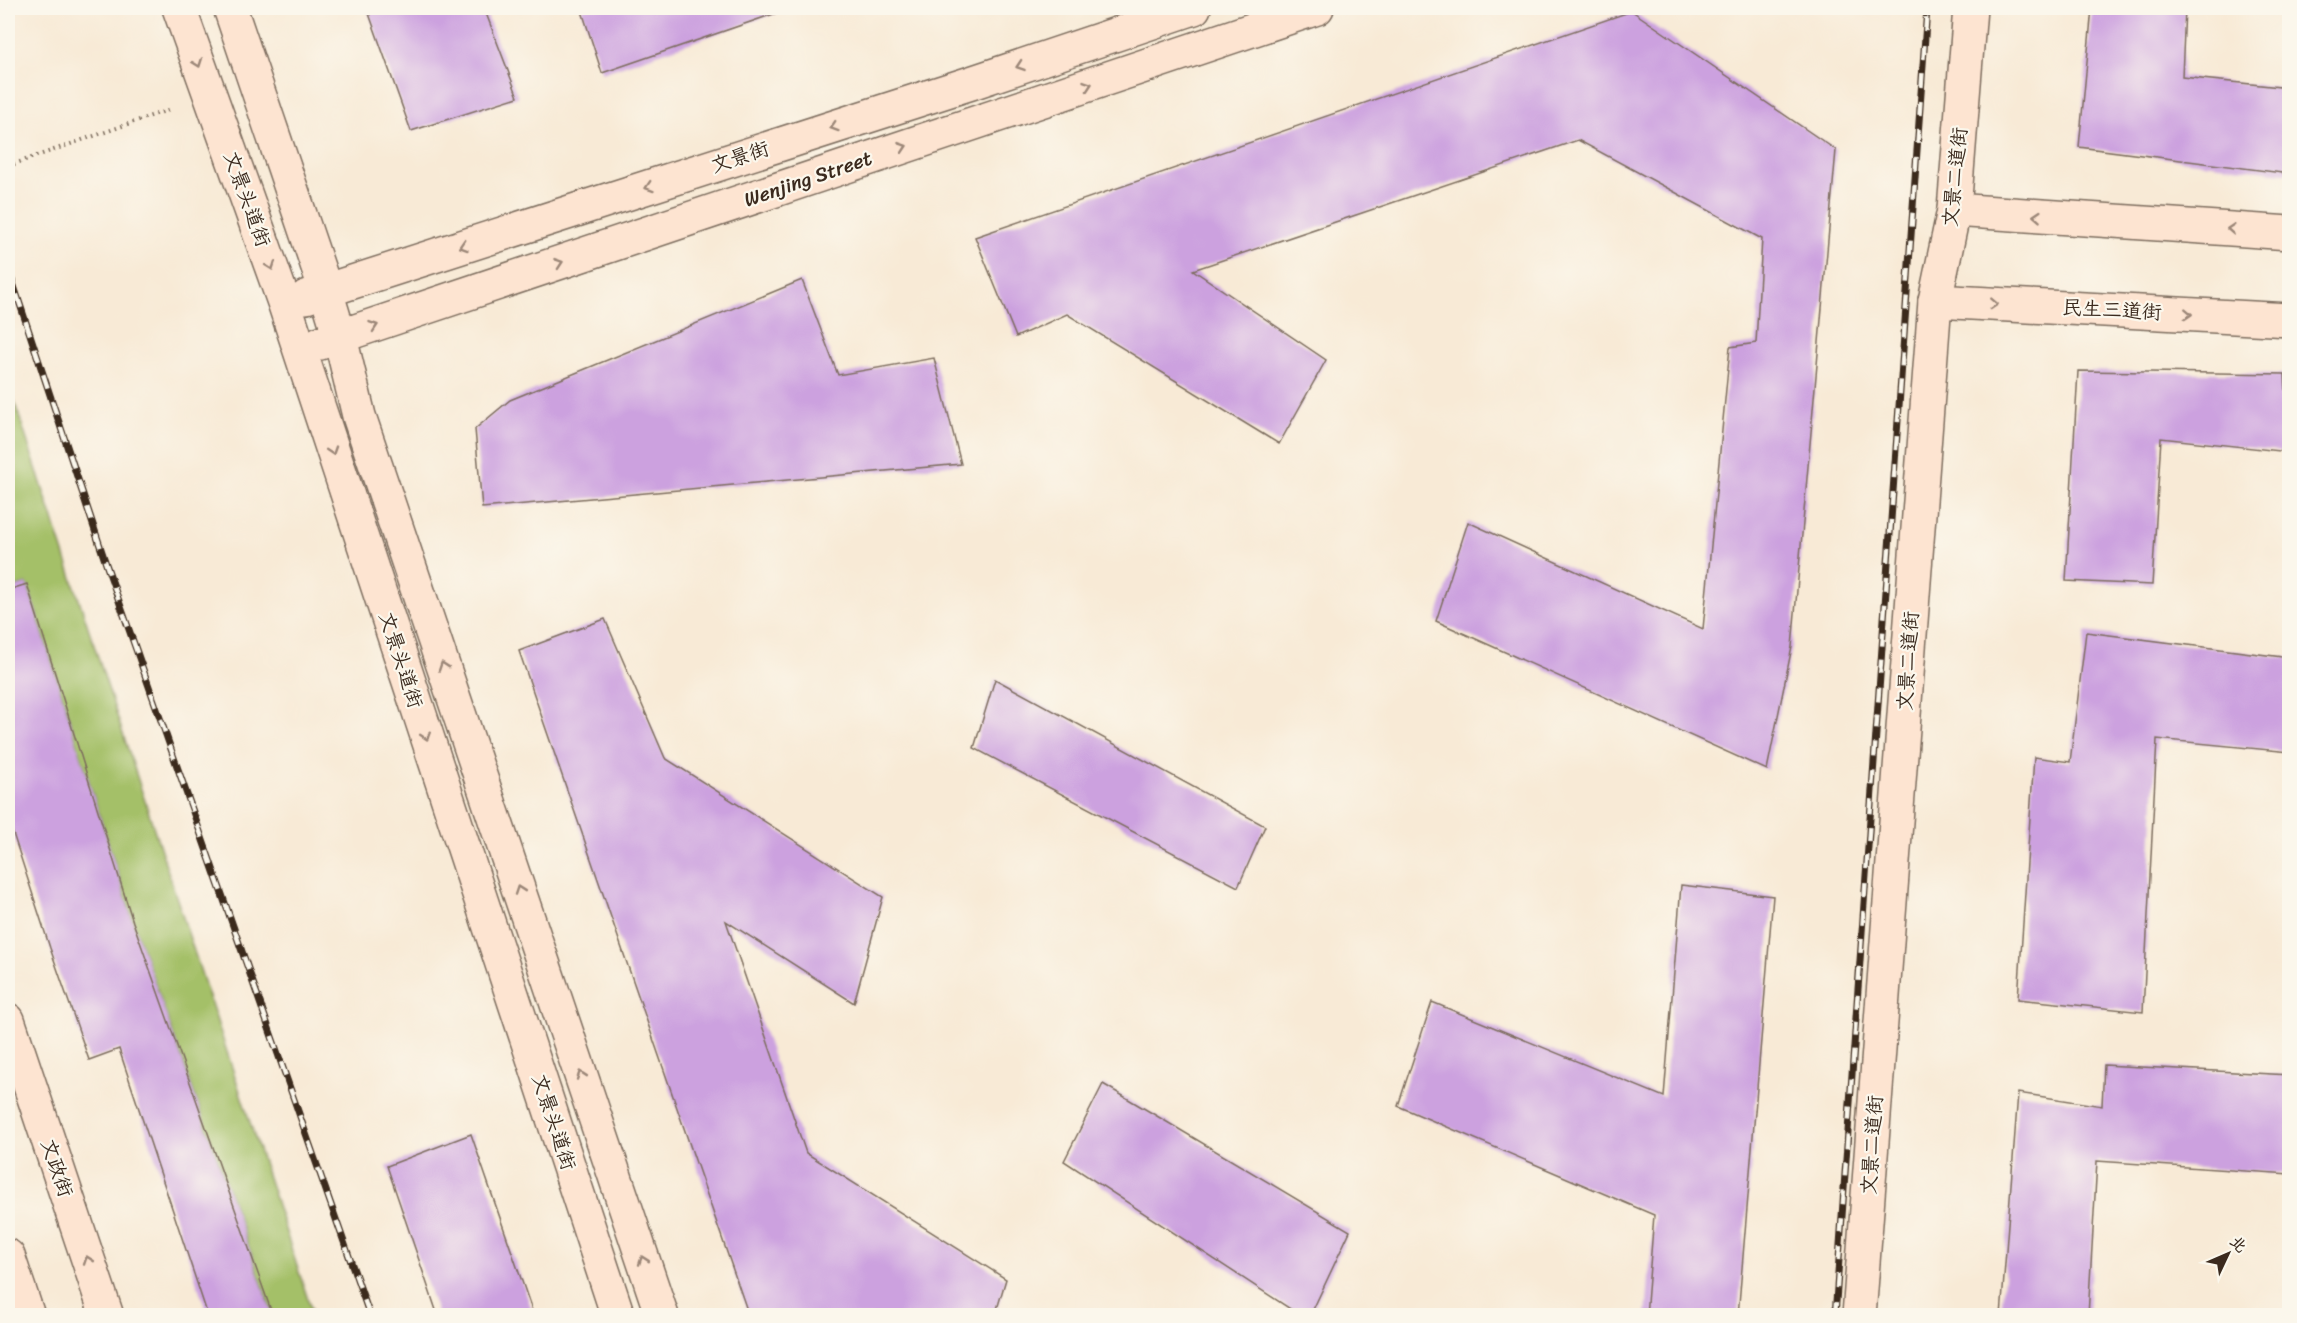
<svg xmlns="http://www.w3.org/2000/svg" width="2297" height="1323" font-family="Sriracha,'LXGW WenKai TC',sans-serif">
  <style>
    .green { fill: #a4c067; stroke: #707542; stroke-width: 1.5 }
    .building { fill: #cca1df }
    .lines { fill: none; stroke-linecap: round; stroke-linejoin: round }
    .secondary-casing { stroke: #7d6d5e; stroke-width: 36 }
    .path { stroke: #7d6d5e; stroke-width: 4; stroke-dasharray: 1.5 4.5; stroke-linecap: butt }
    .secondary { stroke: #fde4d1; stroke-width: 33 }
    .rail-casing { stroke: #3b2a1e; stroke-width: 7 }
    .rail { stroke: #fbf7ec; stroke-width: 4.5; stroke-dasharray: 14; stroke-linecap: butt }
    .oneway { stroke: #9c8778 }
    .labels { text-anchor: middle; dominant-baseline: central; stroke-width: 4.5; stroke-linejoin: round; paint-order: stroke }
    .street-label { font-size: 20px; fill: #3b2a1e; stroke: #fbf7ec }
  </style>
  <rect width="100%" height="100%" fill="#fbf7ec"/>
  <filter id="ink" filterUnits="userSpaceOnUse"><feTurbulence type="fractalNoise" baseFrequency=".0167" numOctaves="2"/><feDisplacementMap in="SourceGraphic" scale="12" xChannelSelector="R" yChannelSelector="G"/><feConvolveMatrix kernelMatrix="1 2 1 2 8 2 1 2 1" color-interpolation-filters="sRGB"/></filter>
  <filter id="wash" filterUnits="userSpaceOnUse"><feTurbulence type="fractalNoise" baseFrequency=".008" numOctaves="4" result="noise"/><feDisplacementMap in="SourceGraphic" scale="24" xChannelSelector="R" yChannelSelector="G"/><feGaussianBlur stdDeviation="1.35" result="paint"/><feColorMatrix in="noise" values="0 0 0 0 0 0 0 0 0 0 0 0 0 0 0 0 0 1.4 0 .05"/><feComposite in="paint" operator="in"/></filter>
  <g filter="url(#wash)">
    <rect width="100%" height="100%" fill="#f8ead6"/>
    <polygon class="green" points="8,382 313,1315 273,1315 133,922 27,584 8,590"/>
    <g id="blocks">
      <g class="building">
        <polygon points="367,8 484,8 518,97 411,131"/>
        <polygon points="581,8 791,8 602,73"/>
        <polygon points="2092,8 2185,8 2182,77 2290,88 2290,174 2079,147"/>
        <polygon points="1632,11 1836,150 1792,647 1767,770 1436,621 1468,522 1703,629 1730,347 1756,343 1762,239 1578,140 1193,270 1326,360 1279,444 1067,314 1016,337 975,237"/>
        <polygon points="802,280 838,375 934,358 961,464 482,508 475,429 510,400"/>
        <polygon points="2078,371 2285,374 2289,452 2161,438 2152,585 2066,581"/>
        <polygon points="27,584 133,922 273,1316 208,1316 119,1049 89,1060 50,948 8,818 8,590"/>
        <polygon points="605,619 665,758 883,897 854,1003 726,921 806,1153 1006,1279 995,1316 749,1316 519,651"/>
        <polygon points="2086,632 2290,658 2290,752 2157,739 2143,1012 2018,999 2034,757 2070,762"/>
        <polygon points="995,679 1265,826 1238,887 974,748"/>
        <polygon points="1681,885 1773,896 1738,1316 1646,1316 1654,1215 1398,1106 1432,1002 1664,1097"/>
        <polygon points="2104,1065 2290,1075 2290,1174 2097,1161 2088,1316 2001,1316 2018,1093 2102,1106"/>
        <polygon points="1103,1084 1350,1231 1310,1316 1301,1316 1064,1161"/>
        <polygon points="471,1134 534,1316 438,1316 387,1166"/>
      </g>
    </g>
  </g>
  <g filter="url(#ink)">
    <use href="#blocks" fill-opacity="0" stroke="#7d6d5e" stroke-width="1.5"/>
    <g class="lines">
      <g class="secondary-casing">
        <g id="secondary">
          <polyline points="179,8 285,305 618,1316"/>
          <polyline points="230,8 326,291 340,337 359,416 662,1316"/>
          <polyline points="1954,210 2290,233"/>
          <polyline points="306,297 971,83 1194,8"/>
          <polyline points="1935,301 2290,320"/>
          <polyline points="320,343 1317,8"/>
          <polyline points="8,1020 107,1316"/>
          <polyline points="8,1256 28,1316"/>
          <polyline points="1859,1316 1935,301 1954,210 1970,8"/>
        </g>
      </g>
      <polyline class="path" points="8,166 168,110"/>
      <use href="#secondary" class="secondary"/>
      <g class="rail-casing">
        <g id="rail">
          <polyline points="8,268 106,564 370,1316"/>
          <polyline points="1835,1316 1927,8"/>
        </g>
      </g>
      <use href="#rail" class="rail"/>
    </g>
    <defs><path id="oneway-chevron" d="M-2-3.5L2.5 0L-2 3.5" fill="none" stroke-width="1.6" stroke-linecap="round" stroke-linejoin="round" transform="scale(1.5)"/></defs>
    <g class="oneway">
      <use href="#oneway-chevron" transform="translate(198 63) rotate(70)"/>
      <use href="#oneway-chevron" transform="translate(1020 66) rotate(161)"/>
      <use href="#oneway-chevron" transform="translate(1088 85) rotate(-19)"/>
      <use href="#oneway-chevron" transform="translate(834 127) rotate(162)"/>
      <use href="#oneway-chevron" transform="translate(903 147) rotate(-19)"/>
      <use href="#oneway-chevron" transform="translate(649 187) rotate(162)"/>
      <use href="#oneway-chevron" transform="translate(2037 216) rotate(-176)"/>
      <use href="#oneway-chevron" transform="translate(2231 229) rotate(-176)"/>
      <use href="#oneway-chevron" transform="translate(463 246) rotate(162)"/>
      <use href="#oneway-chevron" transform="translate(559 263) rotate(-19)"/>
      <use href="#oneway-chevron" transform="translate(271 266) rotate(70)"/>
      <use href="#oneway-chevron" transform="translate(1994 304) rotate(3)"/>
      <use href="#oneway-chevron" transform="translate(2188 314) rotate(3)"/>
      <use href="#oneway-chevron" transform="translate(374 326) rotate(-19)"/>
      <use href="#oneway-chevron" transform="translate(332 451) rotate(72)"/>
      <use href="#oneway-chevron" transform="translate(443 666) rotate(-109)"/>
      <use href="#oneway-chevron" transform="translate(426 736) rotate(72)"/>
      <use href="#oneway-chevron" transform="translate(519 890) rotate(-109)"/>
      <use href="#oneway-chevron" transform="translate(581 1075) rotate(-109)"/>
      <use href="#oneway-chevron" transform="translate(88 1260) rotate(-109)"/>
      <use href="#oneway-chevron" transform="translate(643 1260) rotate(-109)"/>
    </g>
  </g>
  <g class="labels">
    <g class="street-label">
      <text transform="translate(740 157) rotate(-18)">文景街</text>
      <text transform="translate(1955 177) rotate(-84)">文景二道街</text>
      <text transform="translate(808 179) rotate(-19)">Wenjing Street</text>
      <text transform="translate(247 199) rotate(70)">文景头道街</text>
      <text transform="translate(2112 310) rotate(3)">民生三道街</text>
      <text transform="translate(401 660) rotate(72)">文景头道街</text>
      <text transform="translate(1908 661) rotate(-86)">文景二道街</text>
      <text transform="translate(554 1122) rotate(72)">文景头道街</text>
      <text transform="translate(1872 1145) rotate(-86)">文景二道街</text>
      <text transform="translate(57 1168) rotate(71)">文政街</text>
    </g>
  </g>
  <rect width="2297" height="1323" fill="none" stroke="#fbf7ec" stroke-width="30"/>
  <g transform="translate(2228 1254) rotate(46)" stroke="#fbf7ec" stroke-width="4.5" paint-order="stroke">
  <path d="M0-4.5L10 22L0 15L-10 22Z" fill="#3b2a1e"/>
  <text y="-9" font-size="16" font-weight="bold" text-anchor="middle" fill="#3b2a1e">北</text>
  </g>
</svg>
